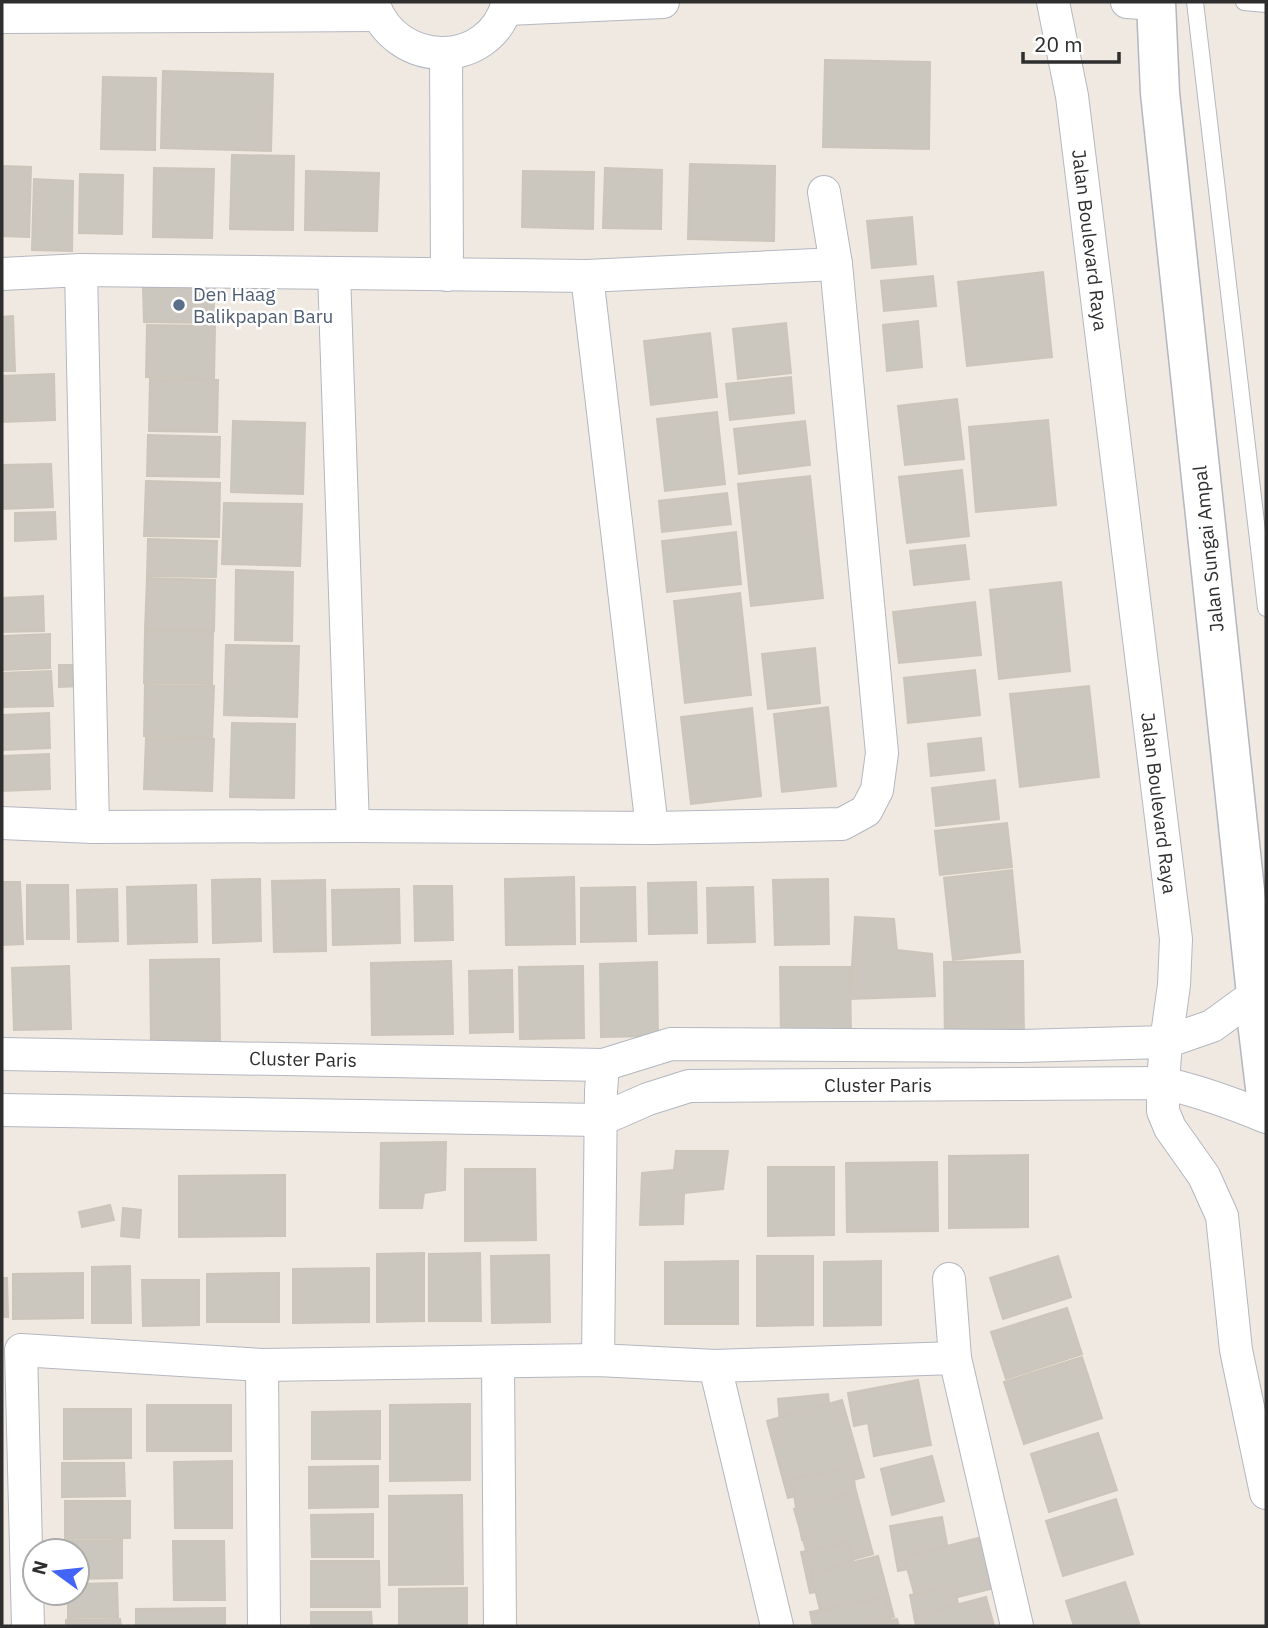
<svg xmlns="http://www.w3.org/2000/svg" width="1268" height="1628" font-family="'IBM Plex Sans',sans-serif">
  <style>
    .building { fill: #cbc7bf; stroke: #cbc5ba; stroke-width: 2 }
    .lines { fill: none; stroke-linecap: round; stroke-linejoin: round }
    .lane-casing { stroke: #b4b7c1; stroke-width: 18 }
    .street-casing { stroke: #b4b7c1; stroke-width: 34 }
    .secondary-casing { stroke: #b4b7c1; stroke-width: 41 }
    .lane { stroke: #fff; stroke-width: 16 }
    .street { stroke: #fff; stroke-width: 32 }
    .secondary { stroke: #fff; stroke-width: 38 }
    .service-dot { fill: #5c6f8a; stroke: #fff; stroke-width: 2.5 }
    .labels { text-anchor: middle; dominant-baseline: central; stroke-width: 5; stroke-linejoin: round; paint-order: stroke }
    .street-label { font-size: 19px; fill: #2e2e2e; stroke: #fff }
    .service-label { font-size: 19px; fill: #4e5e75; stroke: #fff; text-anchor: start }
  </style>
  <rect width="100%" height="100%" fill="#efe9e1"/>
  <g class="building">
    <polygon points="825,60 930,62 929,149 823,147"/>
    <polygon points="163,71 273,74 271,151 161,148"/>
    <polygon points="103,77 156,78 155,150 101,149"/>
    <polygon points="232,155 294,156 293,230 230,229"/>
    <polygon points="690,164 775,166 774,241 688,239"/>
    <polygon points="2,166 31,167 29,237 2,236"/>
    <polygon points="154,168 214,169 212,238 153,237"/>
    <polygon points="605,168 662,170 661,229 603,228"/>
    <polygon points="306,171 379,173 377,231 305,230"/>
    <polygon points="523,171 594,172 593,229 522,227"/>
    <polygon points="80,174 123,175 122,234 79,233"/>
    <polygon points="34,179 73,181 72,251 32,250"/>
    <polygon points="912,217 916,264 872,268 867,221"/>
    <polygon points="1043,272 1052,357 967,366 958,282"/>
    <polygon points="933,276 936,306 884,311 881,281"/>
    <polygon points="143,287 214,287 214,323 144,322"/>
    <polygon points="13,316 15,371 2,371 2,317"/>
    <polygon points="918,321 922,367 887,371 883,325"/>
    <polygon points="786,323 791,373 738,379 733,329"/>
    <polygon points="147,325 215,326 214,379 146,377"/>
    <polygon points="710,333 717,397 651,405 644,341"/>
    <polygon points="54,374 55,420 2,422 2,376"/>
    <polygon points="791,377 794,413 730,420 726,384"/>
    <polygon points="150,379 218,380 217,432 149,431"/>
    <polygon points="957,399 964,459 905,465 898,406"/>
    <polygon points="717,412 725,484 665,491 657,419"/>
    <polygon points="1048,420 1056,505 976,512 969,427"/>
    <polygon points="233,421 305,423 303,494 231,492"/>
    <polygon points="805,421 810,465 739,474 734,429"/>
    <polygon points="148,435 220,437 219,477 147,476"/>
    <polygon points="51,464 53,507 2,509 2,465"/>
    <polygon points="962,470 969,536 907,543 899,477"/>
    <polygon points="810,476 823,598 751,606 738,484"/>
    <polygon points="146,481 220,483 219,537 144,536"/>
    <polygon points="727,493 731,524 662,532 659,501"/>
    <polygon points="224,503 302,504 300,566 222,564"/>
    <polygon points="55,512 56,539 15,541 15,513"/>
    <polygon points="736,532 741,584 667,592 662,541"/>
    <polygon points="148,539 217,541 216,577 147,576"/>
    <polygon points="965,545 969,579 914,585 910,551"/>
    <polygon points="236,570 293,572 292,641 235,640"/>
    <polygon points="147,578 215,580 214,631 145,630"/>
    <polygon points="1061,582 1070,671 999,679 990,590"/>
    <polygon points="740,593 751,695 685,703 674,601"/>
    <polygon points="43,596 44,631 2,632 2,598"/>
    <polygon points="975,602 981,655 899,663 893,612"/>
    <polygon points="145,631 213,632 212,684 144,683"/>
    <polygon points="50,634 50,668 2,670 2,636"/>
    <polygon points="226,645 299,646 297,717 224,715"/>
    <polygon points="815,648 820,703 768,709 762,654"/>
    <polygon points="59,665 81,665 81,686 59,687"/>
    <polygon points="975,670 980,715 908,723 904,678"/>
    <polygon points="51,671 53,706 2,707 2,673"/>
    <polygon points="145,685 214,686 212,738 144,736"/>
    <polygon points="1089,686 1099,777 1020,787 1010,694"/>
    <polygon points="828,707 836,786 782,792 774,714"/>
    <polygon points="752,708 761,796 691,804 681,717"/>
    <polygon points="49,713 50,748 2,750 2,715"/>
    <polygon points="232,723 295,724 294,798 230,797"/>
    <polygon points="146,738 214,739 212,791 144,789"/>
    <polygon points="981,738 984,770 931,776 928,744"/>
    <polygon points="49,754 50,789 2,791 2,756"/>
    <polygon points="995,780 999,819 936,826 932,788"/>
    <polygon points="1007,823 1012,867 940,875 935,831"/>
    <polygon points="1012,870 1020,952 953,960 944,878"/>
    <polygon points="574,877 575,944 506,945 505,879"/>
    <polygon points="260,879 261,941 213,943 212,880"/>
    <polygon points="828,879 829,944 775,945 773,880"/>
    <polygon points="325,880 326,951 274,952 272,881"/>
    <polygon points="2,882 20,882 23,944 2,945"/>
    <polygon points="696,882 697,933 649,934 648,883"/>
    <polygon points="27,885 68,885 69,939 27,939"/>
    <polygon points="196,885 197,942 128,944 127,887"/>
    <polygon points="414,886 452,886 453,940 415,941"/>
    <polygon points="635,887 636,941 581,942 581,888"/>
    <polygon points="753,887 755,942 708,943 707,888"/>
    <polygon points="117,889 118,941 78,942 77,890"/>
    <polygon points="399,889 400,943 333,945 332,890"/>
    <polygon points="855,917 894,919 897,950 932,954 935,996 850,999"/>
    <polygon points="219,959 220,1045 151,1046 150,960"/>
    <polygon points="451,961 453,1034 372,1035 371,963"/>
    <polygon points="1023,961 1024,1043 945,1044 944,962"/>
    <polygon points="657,962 658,1036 601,1037 600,964"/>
    <polygon points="69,966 71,1029 14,1030 12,968"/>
    <polygon points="583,966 584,1038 520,1039 519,967"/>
    <polygon points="780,967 850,967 851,1038 781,1039"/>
    <polygon points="512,970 513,1032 470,1033 469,971"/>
    <polygon points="446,1142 445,1190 424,1193 422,1208 380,1208 381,1143"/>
    <polygon points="676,1151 728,1151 723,1189 684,1193 683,1224 640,1225 642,1173 674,1170"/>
    <polygon points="1028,1155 1028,1227 949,1228 949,1156"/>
    <polygon points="937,1162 938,1231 847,1232 846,1163"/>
    <polygon points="768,1167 834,1167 834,1235 768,1236"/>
    <polygon points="465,1169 535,1169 536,1240 465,1241"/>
    <polygon points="285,1175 285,1236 179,1237 179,1176"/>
    <polygon points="110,1205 114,1220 82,1227 79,1212"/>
    <polygon points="123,1208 141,1210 139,1238 121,1236"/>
    <polygon points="424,1253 424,1321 377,1322 377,1254"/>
    <polygon points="480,1253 481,1321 429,1321 429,1254"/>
    <polygon points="549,1255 550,1322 492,1323 491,1256"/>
    <polygon points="757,1256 813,1256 813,1325 757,1326"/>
    <polygon points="1058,1256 1071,1297 1003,1319 990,1278"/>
    <polygon points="738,1261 738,1324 665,1324 665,1262"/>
    <polygon points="881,1261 881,1325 824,1326 824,1262"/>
    <polygon points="130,1266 131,1323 92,1323 92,1267"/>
    <polygon points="369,1268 369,1322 293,1323 293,1269"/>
    <polygon points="83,1273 83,1318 13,1319 13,1274"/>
    <polygon points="279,1273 279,1322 207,1322 207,1274"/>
    <polygon points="2,1278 7,1278 8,1317 2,1317"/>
    <polygon points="142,1280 199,1280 199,1325 143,1326"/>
    <polygon points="1067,1308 1082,1354 1006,1379 991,1332"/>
    <polygon points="1082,1357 1102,1418 1024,1444 1004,1382"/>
    <polygon points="918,1380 931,1445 874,1456 868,1423 854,1426 848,1393"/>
    <polygon points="828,1394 834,1453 783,1458 778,1399"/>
    <polygon points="842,1400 864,1477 788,1498 767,1421"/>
    <polygon points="470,1404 470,1480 390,1481 390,1405"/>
    <rect x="147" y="1405" width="84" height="46"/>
    <polygon points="64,1409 131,1409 131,1458 64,1459"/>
    <polygon points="380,1411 380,1459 312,1459 312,1412"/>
    <polygon points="1098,1433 1117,1490 1049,1512 1031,1454"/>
    <polygon points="932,1456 944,1501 892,1515 881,1469"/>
    <polygon points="232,1461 232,1528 175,1528 174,1462"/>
    <polygon points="62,1463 124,1463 125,1496 62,1497"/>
    <polygon points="378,1466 378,1507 309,1508 309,1467"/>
    <polygon points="852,1468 862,1529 802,1540 791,1479"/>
    <polygon points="856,1491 873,1554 812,1571 794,1509"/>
    <polygon points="462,1495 463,1584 389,1585 389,1496"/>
    <polygon points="1116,1499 1133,1554 1063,1576 1046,1521"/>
    <polygon points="65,1501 130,1501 130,1538 65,1539"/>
    <polygon points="373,1514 373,1557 312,1557 311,1515"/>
    <polygon points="942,1517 950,1561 898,1571 890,1526"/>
    <polygon points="982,1537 994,1588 918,1607 904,1557"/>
    <polygon points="122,1540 122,1578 77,1579 77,1551 66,1551 66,1541"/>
    <polygon points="173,1541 224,1541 225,1600 174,1600"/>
    <polygon points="849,1542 860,1593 834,1599 832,1589 810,1593 801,1552"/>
    <polygon points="878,1556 894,1617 859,1626 824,1626 811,1573"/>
    <polygon points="311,1561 379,1561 380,1607 311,1607"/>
    <polygon points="1125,1582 1140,1626 1074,1626 1066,1601"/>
    <polygon points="117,1583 118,1617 68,1618 68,1593 77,1593 77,1584"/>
    <polygon points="954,1586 959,1608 943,1611 946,1626 916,1626 910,1595"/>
    <polygon points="467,1588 467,1626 399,1626 399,1589"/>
    <polygon points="886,1597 892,1626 813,1626 810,1612"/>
    <polygon points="986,1597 994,1626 917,1626 914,1616"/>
    <polygon points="225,1608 225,1626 136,1626 136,1609"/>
    <polygon points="311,1612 371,1612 372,1626 311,1626"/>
    <polygon points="120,1619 121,1626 66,1626 66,1620"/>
    <polygon points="897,1619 899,1626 869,1626"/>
  </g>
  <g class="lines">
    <g class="lane-casing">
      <g id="lane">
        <polyline points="1195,2 1266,608"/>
        <polyline points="1244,2 1266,4"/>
      </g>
    </g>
    <g class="street-casing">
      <g id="street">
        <path d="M373,2C394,69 490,71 508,2"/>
        <polyline points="1053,2 1072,96 1176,939 1174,985 1166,1042 1163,1083 1163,1111 1170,1128 1204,1176 1222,1216 1236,1350 1266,1493"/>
        <polyline points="1127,2 1156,4"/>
        <polyline points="507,9 663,2"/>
        <polyline points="2,17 377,15"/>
        <polyline points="446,53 447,275"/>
        <polyline points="81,270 93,827"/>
        <polyline points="334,273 353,826"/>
        <polyline points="2,274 81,270 587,276 836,264"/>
        <polyline points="587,276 652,828"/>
        <polyline points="2,823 93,827 353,826 652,828 842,824 866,811 877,790 882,753 836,264 824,192"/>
        <polyline points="2,1054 603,1065 671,1044 1021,1046 1166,1042 1212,1026 1256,994"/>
        <path d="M2,1110L600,1120L648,1099L689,1086L1163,1083C1199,1091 1232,1103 1266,1117"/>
        <polyline points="949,1279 955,1358 1017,1626"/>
        <polyline points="598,1360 601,1091 603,1065"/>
        <polyline points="498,1363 500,1626"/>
        <polyline points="262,1365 264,1626"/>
        <polyline points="715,1366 777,1626"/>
        <polyline points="28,1626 21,1350 262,1365 598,1360 715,1366 955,1358"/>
      </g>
    </g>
    <g class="secondary-casing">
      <polyline id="secondary" points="1156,2 1160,93 1256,994 1256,1013 1266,1096"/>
    </g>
    <use href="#lane" class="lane"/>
    <use href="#street" class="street"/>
    <use href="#secondary" class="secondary"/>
  </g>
  <circle class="service-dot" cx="179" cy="305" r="7"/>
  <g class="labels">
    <g class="street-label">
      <text transform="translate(1090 240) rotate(83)">Jalan Boulevard Raya</text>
      <text transform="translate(1208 549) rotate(-96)">Jalan Sungai Ampal</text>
      <text transform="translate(1159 803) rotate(83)">Jalan Boulevard Raya</text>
      <text transform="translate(303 1059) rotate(1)">Cluster Paris</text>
      <text x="878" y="1085">Cluster Paris</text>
    </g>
    <g class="service-label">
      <text x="193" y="294">Den Haag<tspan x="193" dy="22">Balikpapan Baru</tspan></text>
    </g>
  </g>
  <rect width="1268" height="1628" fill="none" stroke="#2e2e2e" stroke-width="7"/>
  <g transform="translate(56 1572) rotate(285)"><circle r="33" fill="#ffffff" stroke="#ababab" stroke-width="2"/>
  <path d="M0-5L12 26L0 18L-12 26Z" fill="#4264fb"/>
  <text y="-10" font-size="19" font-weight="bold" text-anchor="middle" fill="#2e2e2e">N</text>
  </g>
  <path d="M1023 52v10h96v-10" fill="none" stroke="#2e2e2e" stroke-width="3.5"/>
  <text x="1034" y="52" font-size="21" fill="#2e2e2e" stroke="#ffffff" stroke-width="5" paint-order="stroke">20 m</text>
</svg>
